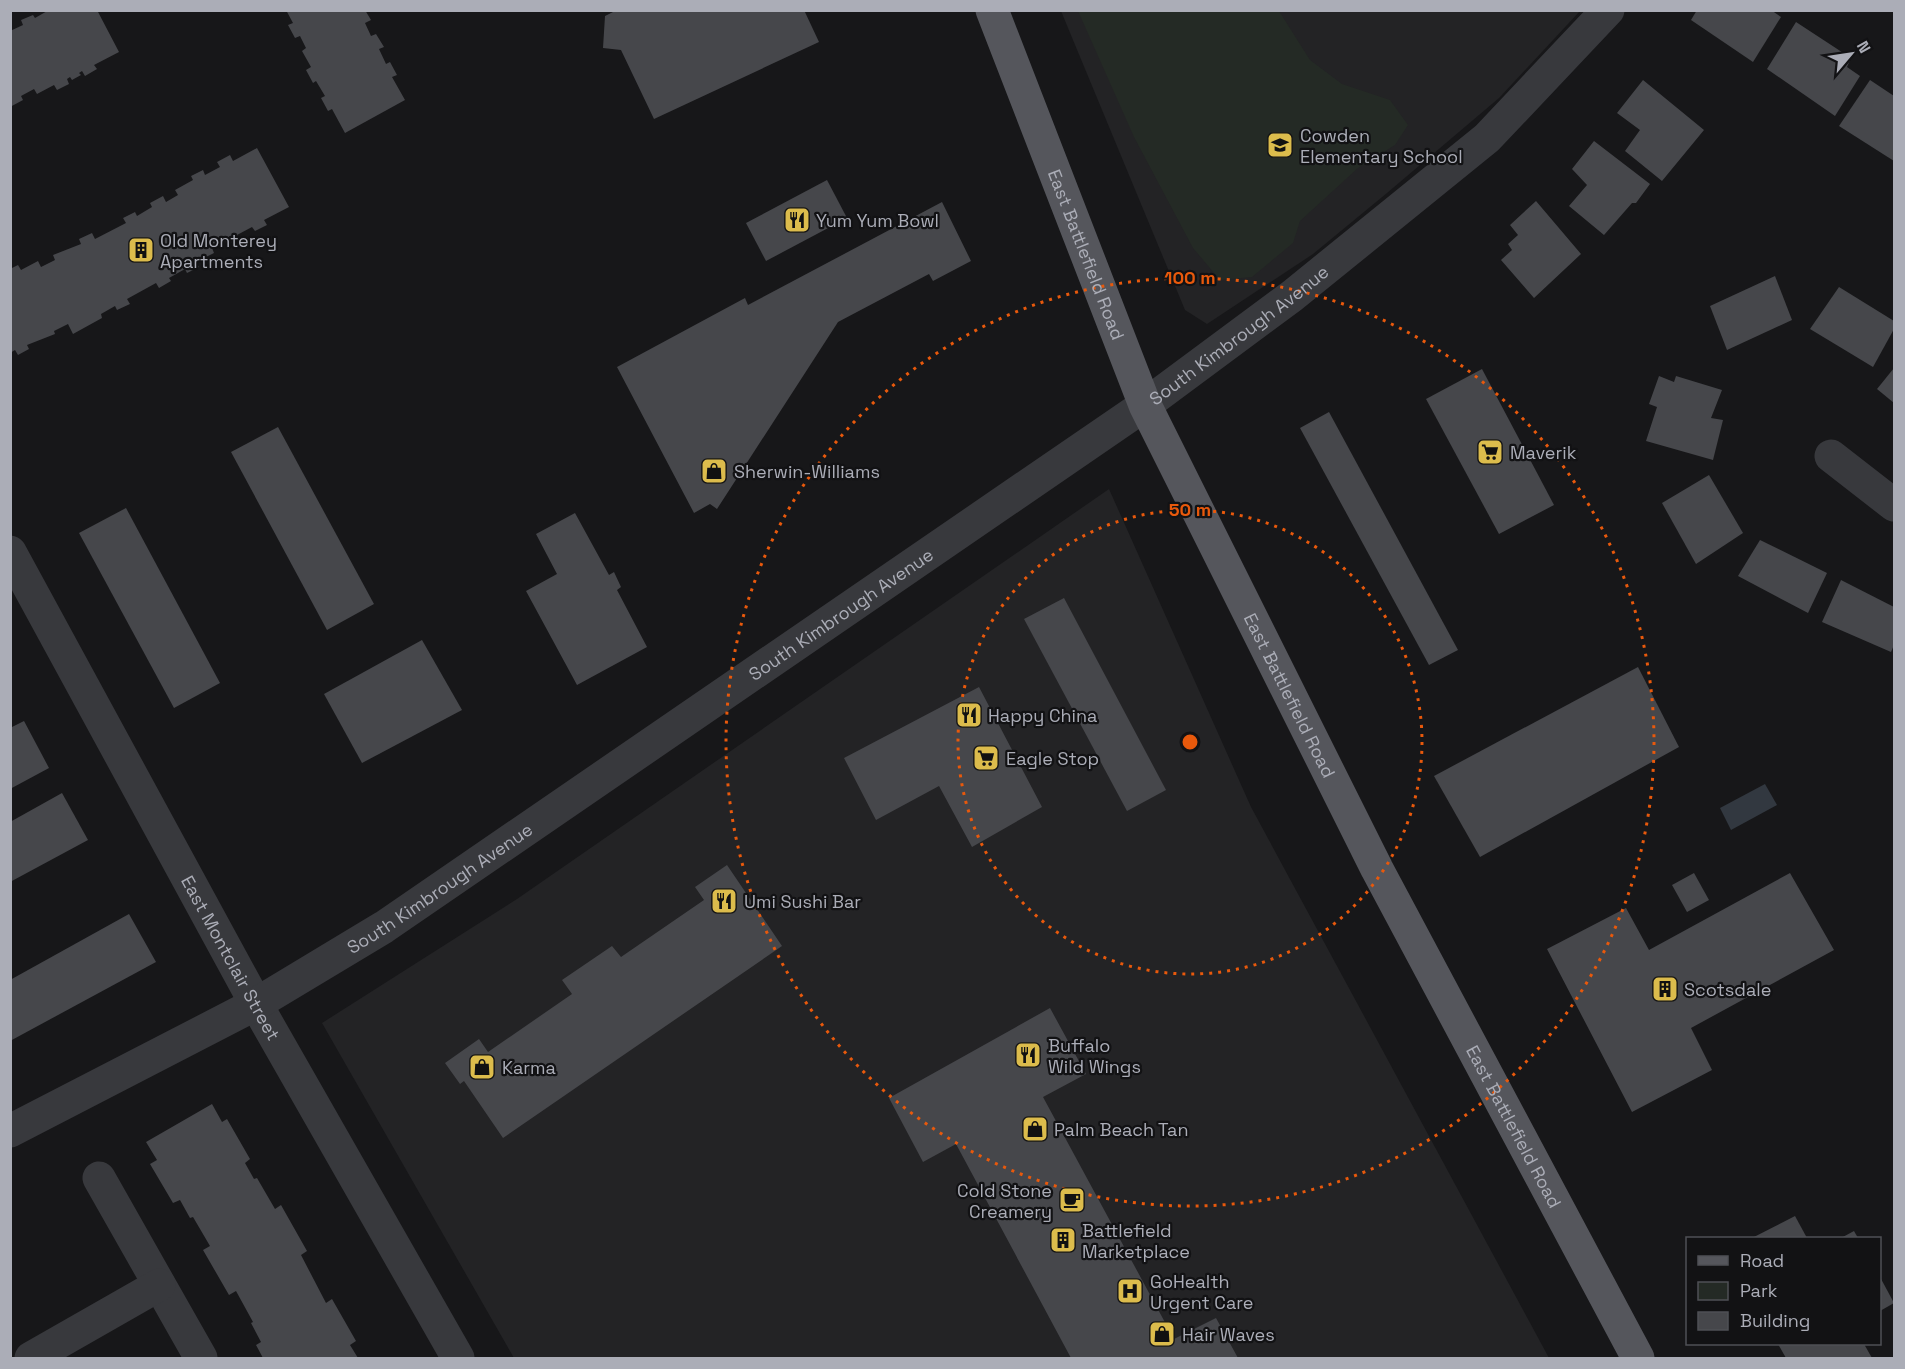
<svg xmlns="http://www.w3.org/2000/svg" width="1905" height="1369" font-family="'Space Grotesk',sans-serif">
  <style>
    .built { fill: #232325 }
    .green { fill: #242a25 }
    .water { fill: #323840 }
    .building { fill: #46474b }
    .lines { fill: none; stroke-linecap: round; stroke-linejoin: round }
    .minor { stroke: #38393d; stroke-width: 33 }
    .major { stroke: #55565c; stroke-width: 33 }
    .ring { fill: none; stroke: #e8590c; stroke-width: 3; stroke-dasharray: 3 6 }
    .labels { text-anchor: middle; dominant-baseline: central; stroke-width: 4.5; stroke-linejoin: round; paint-order: stroke }
    .poi-label { font-size: 18px; fill: #abadb7; stroke: #121214; text-anchor: start }
    .street-label { font-size: 18px; fill: #abadb7; stroke: #121214 }
    .centre { fill: #e8590c; stroke: #121214; stroke-width: 3 }
    .ring-label { font-size: 18px; text-anchor: middle; font-weight: bold; fill: #e8590c; stroke: #121214; stroke-width: 4.5; stroke-linejoin: round; paint-order: stroke }
  </style>
  <rect width="100%" height="100%" fill="#171719"/>
  <g class="built">
    <polygon points="1061,11 1580,11 1499,98 1387,193 1313,254 1207,324 1185,310"/>
    <polygon points="1109,489 1251,807 1549,1358 514,1358 322,1023 517,899"/>
  </g>
  <polygon class="green" points="1078,11 1279,11 1310,60 1342,84 1390,100 1408,125 1395,145 1358,168 1300,221 1293,243 1252,277 1220,280 1193,248 1134,137"/>
  <polygon class="water" points="1765,784 1777,805 1731,830 1720,808"/>
  <g class="building">
    <polygon points="49,10 97,10 119,52 94,65 97,69 85,76 82,71 79,73 81,75 72,80 70,77 67,79 69,84 57,90 54,85 37,94 34,89 21,96 23,100 10,107 10,31 23,25 21,20 33,15 35,18"/>
    <polygon points="286,10 365,10 371,20 365,23 371,36 376,34 384,47 379,49 386,64 390,62 397,75 392,77 405,100 345,133 332,109 328,111 321,98 325,96 316,81 313,83 306,70 311,67 302,51 306,48 300,36 295,38 288,25 293,23"/>
    <polygon points="617,10 804,10 819,42 654,119 621,50 603,48 605,16"/>
    <polygon points="1697,10 1771,10 1781,17 1753,62 1691,20"/>
    <polygon points="1796,22 1851,58 1847,67 1860,76 1835,116 1767,69"/>
    <polygon points="1643,80 1704,130 1662,181 1625,151 1640,130 1617,113"/>
    <polygon points="1870,80 1894,96 1894,161 1839,126"/>
    <polygon points="1594,141 1650,184 1636,203 1632,203 1604,235 1569,206 1587,185 1572,169"/>
    <polygon points="257,148 289,207 264,220 267,225 255,231 252,227 237,235 239,239 227,245 225,241 212,248 214,253 196,262 199,267 187,273 185,269 169,278 171,281 159,288 156,283 127,299 130,304 117,310 115,306 101,314 102,318 73,334 68,324 54,331 55,334 27,345 29,349 18,355 15,350 10,353 10,269 18,265 21,270 38,261 41,267 55,260 53,255 81,244 79,239 92,233 95,239 126,223 123,218 135,212 137,216 152,207 150,203 163,196 166,202 178,195 175,190 193,180 191,176 203,170 205,175 220,167 217,162 230,155 233,161"/>
    <polygon points="827,180 847,218 766,261 746,223"/>
    <polygon points="1536,201 1581,254 1534,298 1501,260 1512,250 1508,244 1518,235 1510,225"/>
    <polygon points="942,202 971,261 933,281 929,274 838,322 717,509 710,504 694,513 617,367 745,298 748,305"/>
    <polygon points="1775,276 1792,320 1727,350 1710,306"/>
    <polygon points="1839,287 1894,321 1894,329 1873,367 1810,329"/>
    <polygon points="1894,368 1894,403 1877,389"/>
    <polygon points="1482,369 1554,505 1499,534 1426,399"/>
    <polygon points="1659,376 1674,382 1676,376 1722,390 1711,418 1723,420 1713,460 1646,441 1657,407 1649,404"/>
    <polygon points="1329,412 1458,650 1429,665 1300,428"/>
    <polygon points="278,427 374,604 327,630 231,452"/>
    <polygon points="1709,475 1743,533 1696,564 1662,503"/>
    <polygon points="126,508 220,683 174,708 79,533"/>
    <polygon points="575,513 609,575 614,572 621,587 617,590 647,647 577,685 526,591 557,574 536,534"/>
    <polygon points="1760,540 1827,573 1808,613 1738,576"/>
    <polygon points="1841,580 1894,607 1894,645 1891,652 1822,622"/>
    <polygon points="1064,598 1166,790 1127,811 1024,619"/>
    <polygon points="422,640 462,710 362,763 324,694"/>
    <polygon points="1638,667 1679,747 1480,857 1434,776"/>
    <polygon points="979,687 1042,807 972,847 939,786 876,820 844,758"/>
    <polygon points="24,721 49,768 10,789 10,728"/>
    <polygon points="62,793 88,840 10,882 10,822"/>
    <polygon points="727,865 782,946 503,1138 464,1081 460,1084 445,1063 479,1039 488,1052 572,994 562,980 612,946 621,957 704,900 695,887"/>
    <polygon points="1694,873 1709,900 1687,912 1672,885"/>
    <polygon points="1790,873 1834,950 1691,1028 1712,1070 1632,1112 1547,949 1626,908 1649,950"/>
    <polygon points="129,914 156,962 10,1041 10,980"/>
    <polygon points="1050,1008 1086,1074 1043,1097 1174,1339 1216,1318 1238,1358 1071,1358 956,1144 923,1162 889,1098"/>
    <polygon points="212,1104 222,1122 227,1119 250,1159 245,1163 254,1179 257,1178 275,1209 281,1205 307,1251 301,1255 326,1303 332,1299 356,1341 350,1345 358,1358 263,1358 256,1345 261,1342 251,1323 253,1322 236,1291 229,1295 203,1250 210,1246 193,1217 190,1218 180,1200 173,1203 150,1164 157,1160 146,1142"/>
    <polygon points="1795,1216 1807,1238 1752,1238"/>
    <polygon points="1854,1231 1858,1238 1841,1238"/>
    <polygon points="1880,1277 1894,1303 1880,1311"/>
    <polygon points="1778,1344 1864,1344 1872,1358 1786,1358"/>
  </g>
  <g class="lines">
    <g class="minor">
      <polyline points="1831,456 1894,505"/>
      <path id="s1" d="M10,552L256,1004L458,1358"/>
      <path id="s2" d="M10,1131L256,1004L384,927L1145,405L1292,296L1487,138L1608,10"/>
      <polyline points="99,1178 201,1358"/>
      <polyline points="31,1358 159,1285"/>
    </g>
    <path class="major" id="s3" d="M992,10L1145,405L1377,869L1638,1358"/>
  </g>
  <g class="ring">
    <circle cx="1190" cy="742" r="232"/>
    <circle cx="1190" cy="742" r="464"/>
  </g>
  <defs>
    <g id="school-square" transform="scale(1.35)"><rect x="-9" y="-9" width="18" height="18" rx="4" fill="#dcbc4c" stroke="#121214"/><path d="M0-5L7-2L0 1L-7-2ZM-4 1L0 2.5L4 1V4Q0 6-4 4Z" fill="#111"/></g>
    <g id="restaurant-square" transform="scale(1.35)"><rect x="-9" y="-9" width="18" height="18" rx="4" fill="#dcbc4c" stroke="#121214"/><path d="M-5-6h1v4h1v-4h1v4h1v-4h1v5L-1.5 .5V6h-2V.5L-5-1ZM5-6V6H3V1.5H1.5Q1.5-4 5-6Z" fill="#111"/></g>
    <g id="building-square" transform="scale(1.35)"><rect x="-9" y="-9" width="18" height="18" rx="4" fill="#dcbc4c" stroke="#121214"/><path d="M-4-6H4V6H1V3H-1V6H-4ZM-2.5-4.3h1.7v1.8h-1.7ZM.8-4.3h1.7v1.8H.8ZM-2.5-1h1.7V.8h-1.7ZM.8-1h1.7V.8H.8Z" fill="#111"/></g>
    <g id="supermarket-square" transform="scale(1.35)"><rect x="-9" y="-9" width="18" height="18" rx="4" fill="#dcbc4c" stroke="#121214"/><path d="M-6-5.5h2.5l.6 2H6L4.5 2H-2.5L-4.4-4H-6ZM-1.5 3.2a1.3 1.3 0 1 0 .1 0ZM3 3.2a1.3 1.3 0 1 0 .1 0Z" fill="#111"/></g>
    <g id="shop-square" transform="scale(1.35)"><rect x="-9" y="-9" width="18" height="18" rx="4" fill="#dcbc4c" stroke="#121214"/><path d="M-5-2.5h2.3a2.7 3.5 0 0 1 5.4 0H5L5.5 6h-11ZM-1.5-2.5h3a1.5 2.3 0 0 0-3 0Z" fill="#111"/></g>
    <g id="cafe-square" transform="scale(1.35)"><rect x="-9" y="-9" width="18" height="18" rx="4" fill="#dcbc4c" stroke="#121214"/><path d="M-5.5-4.5H6V0H3Q3 3.5 0 3.5H-2.5Q-5.5 3.5-5.5 0ZM3-3.2v2h1.7v-2ZM-6 4.5H4V6H-6Z" fill="#111"/></g>
    <g id="hospital-square" transform="scale(1.35)"><rect x="-9" y="-9" width="18" height="18" rx="4" fill="#dcbc4c" stroke="#121214"/><path d="M-5-5h3v3.5h4V-5h3V5h-3V1.5h-4V5h-3Z" fill="#111"/></g>
  </defs>
  <g fill-rule="evenodd">
    <use href="#school-square" x="1280" y="145"/>
    <use href="#restaurant-square" x="797" y="220"/>
    <use href="#building-square" x="141" y="250"/>
    <use href="#supermarket-square" x="1490" y="452"/>
    <use href="#shop-square" x="714" y="471"/>
    <use href="#restaurant-square" x="969" y="715"/>
    <use href="#supermarket-square" x="986" y="758"/>
    <use href="#restaurant-square" x="724" y="901"/>
    <use href="#building-square" x="1665" y="989"/>
    <use href="#restaurant-square" x="1028" y="1055"/>
    <use href="#shop-square" x="482" y="1067"/>
    <use href="#shop-square" x="1035" y="1129"/>
    <use href="#cafe-square" x="1072" y="1200"/>
    <use href="#building-square" x="1063" y="1240"/>
    <use href="#hospital-square" x="1130" y="1291"/>
    <use href="#shop-square" x="1162" y="1334"/>
  </g>
  <g class="labels">
    <g class="poi-label">
      <text x="1300" y="135">Cowden<tspan x="1300" dy="21">Elementary School</tspan></text>
      <text x="816" y="220">Yum Yum Bowl</text>
      <text x="160" y="240">Old Monterey<tspan x="160" dy="21">Apartments</tspan></text>
      <text x="1510" y="452">Maverik</text>
      <text x="734" y="471">Sherwin-Williams</text>
      <text x="988" y="715">Happy China</text>
      <text x="1006" y="758">Eagle Stop</text>
      <text x="744" y="901">Umi Sushi Bar</text>
      <text x="1684" y="989">Scotsdale</text>
      <text x="1048" y="1045">Buffalo<tspan x="1048" dy="21">Wild Wings</tspan></text>
      <text x="502" y="1067">Karma</text>
      <text x="1054" y="1129">Palm Beach Tan</text>
      <text x="1052" y="1190" text-anchor="end">Cold Stone<tspan x="1052" dy="21">Creamery</tspan></text>
      <text x="1082" y="1230">Battlefield<tspan x="1082" dy="21">Marketplace</tspan></text>
      <text x="1150" y="1281">GoHealth<tspan x="1150" dy="21">Urgent Care</tspan></text>
      <text x="1182" y="1334">Hair Waves</text>
    </g>
    <g class="street-label">
      <text stroke="none"><textPath href="#s3" startOffset="262">East Battlefield Road</textPath></text>
      <text stroke="none"><textPath href="#s2" startOffset="1466">South Kimbrough Avenue</textPath></text>
      <text stroke="none"><textPath href="#s2" startOffset="980">South Kimbrough Avenue</textPath></text>
      <text stroke="none"><textPath href="#s3" startOffset="748">East Battlefield Road</textPath></text>
      <text stroke="none"><textPath href="#s2" startOffset="494">South Kimbrough Avenue</textPath></text>
      <text stroke="none"><textPath href="#s1" startOffset="462">East Montclair Street</textPath></text>
      <text stroke="none"><textPath href="#s3" startOffset="1234">East Battlefield Road</textPath></text>
    </g>
  </g>
  <circle cx="1190" cy="742" r="9" class="centre"/>
  <g class="ring-label">
    <text x="1190" y="284">100 m</text>
    <text x="1190" y="516">50 m</text>
  </g>
  <rect width="1905" height="1369" fill="none" stroke="#abadb7" stroke-width="24"/>
  <rect x="1686" y="1237" width="195" height="108" fill="#121214" stroke="#4f5055" stroke-width="1.5"/>
  <rect x="1698" y="1256" width="30" height="9" fill="#55565c" stroke="#4f5055" stroke-width="1.5"/>
  <text x="1740" y="1267" font-size="18" fill="#abadb7">Road</text>
  <rect x="1698" y="1282" width="30" height="18" fill="#242a25" stroke="#4f5055" stroke-width="1.5"/>
  <text x="1740" y="1297" font-size="18" fill="#abadb7">Park</text>
  <rect x="1698" y="1312" width="30" height="18" fill="#46474b" stroke="#4f5055" stroke-width="1.5"/>
  <text x="1740" y="1327" font-size="18" fill="#abadb7">Building</text>
  <g transform="translate(1851 54) rotate(61)" stroke="#121214" stroke-width="4.5" paint-order="stroke">
  <path d="M0-4.5L10 22L0 15L-10 22Z" fill="#abadb7"/>
  <text y="-9" font-size="16" font-weight="bold" text-anchor="middle" fill="#abadb7">N</text>
  </g>
</svg>
